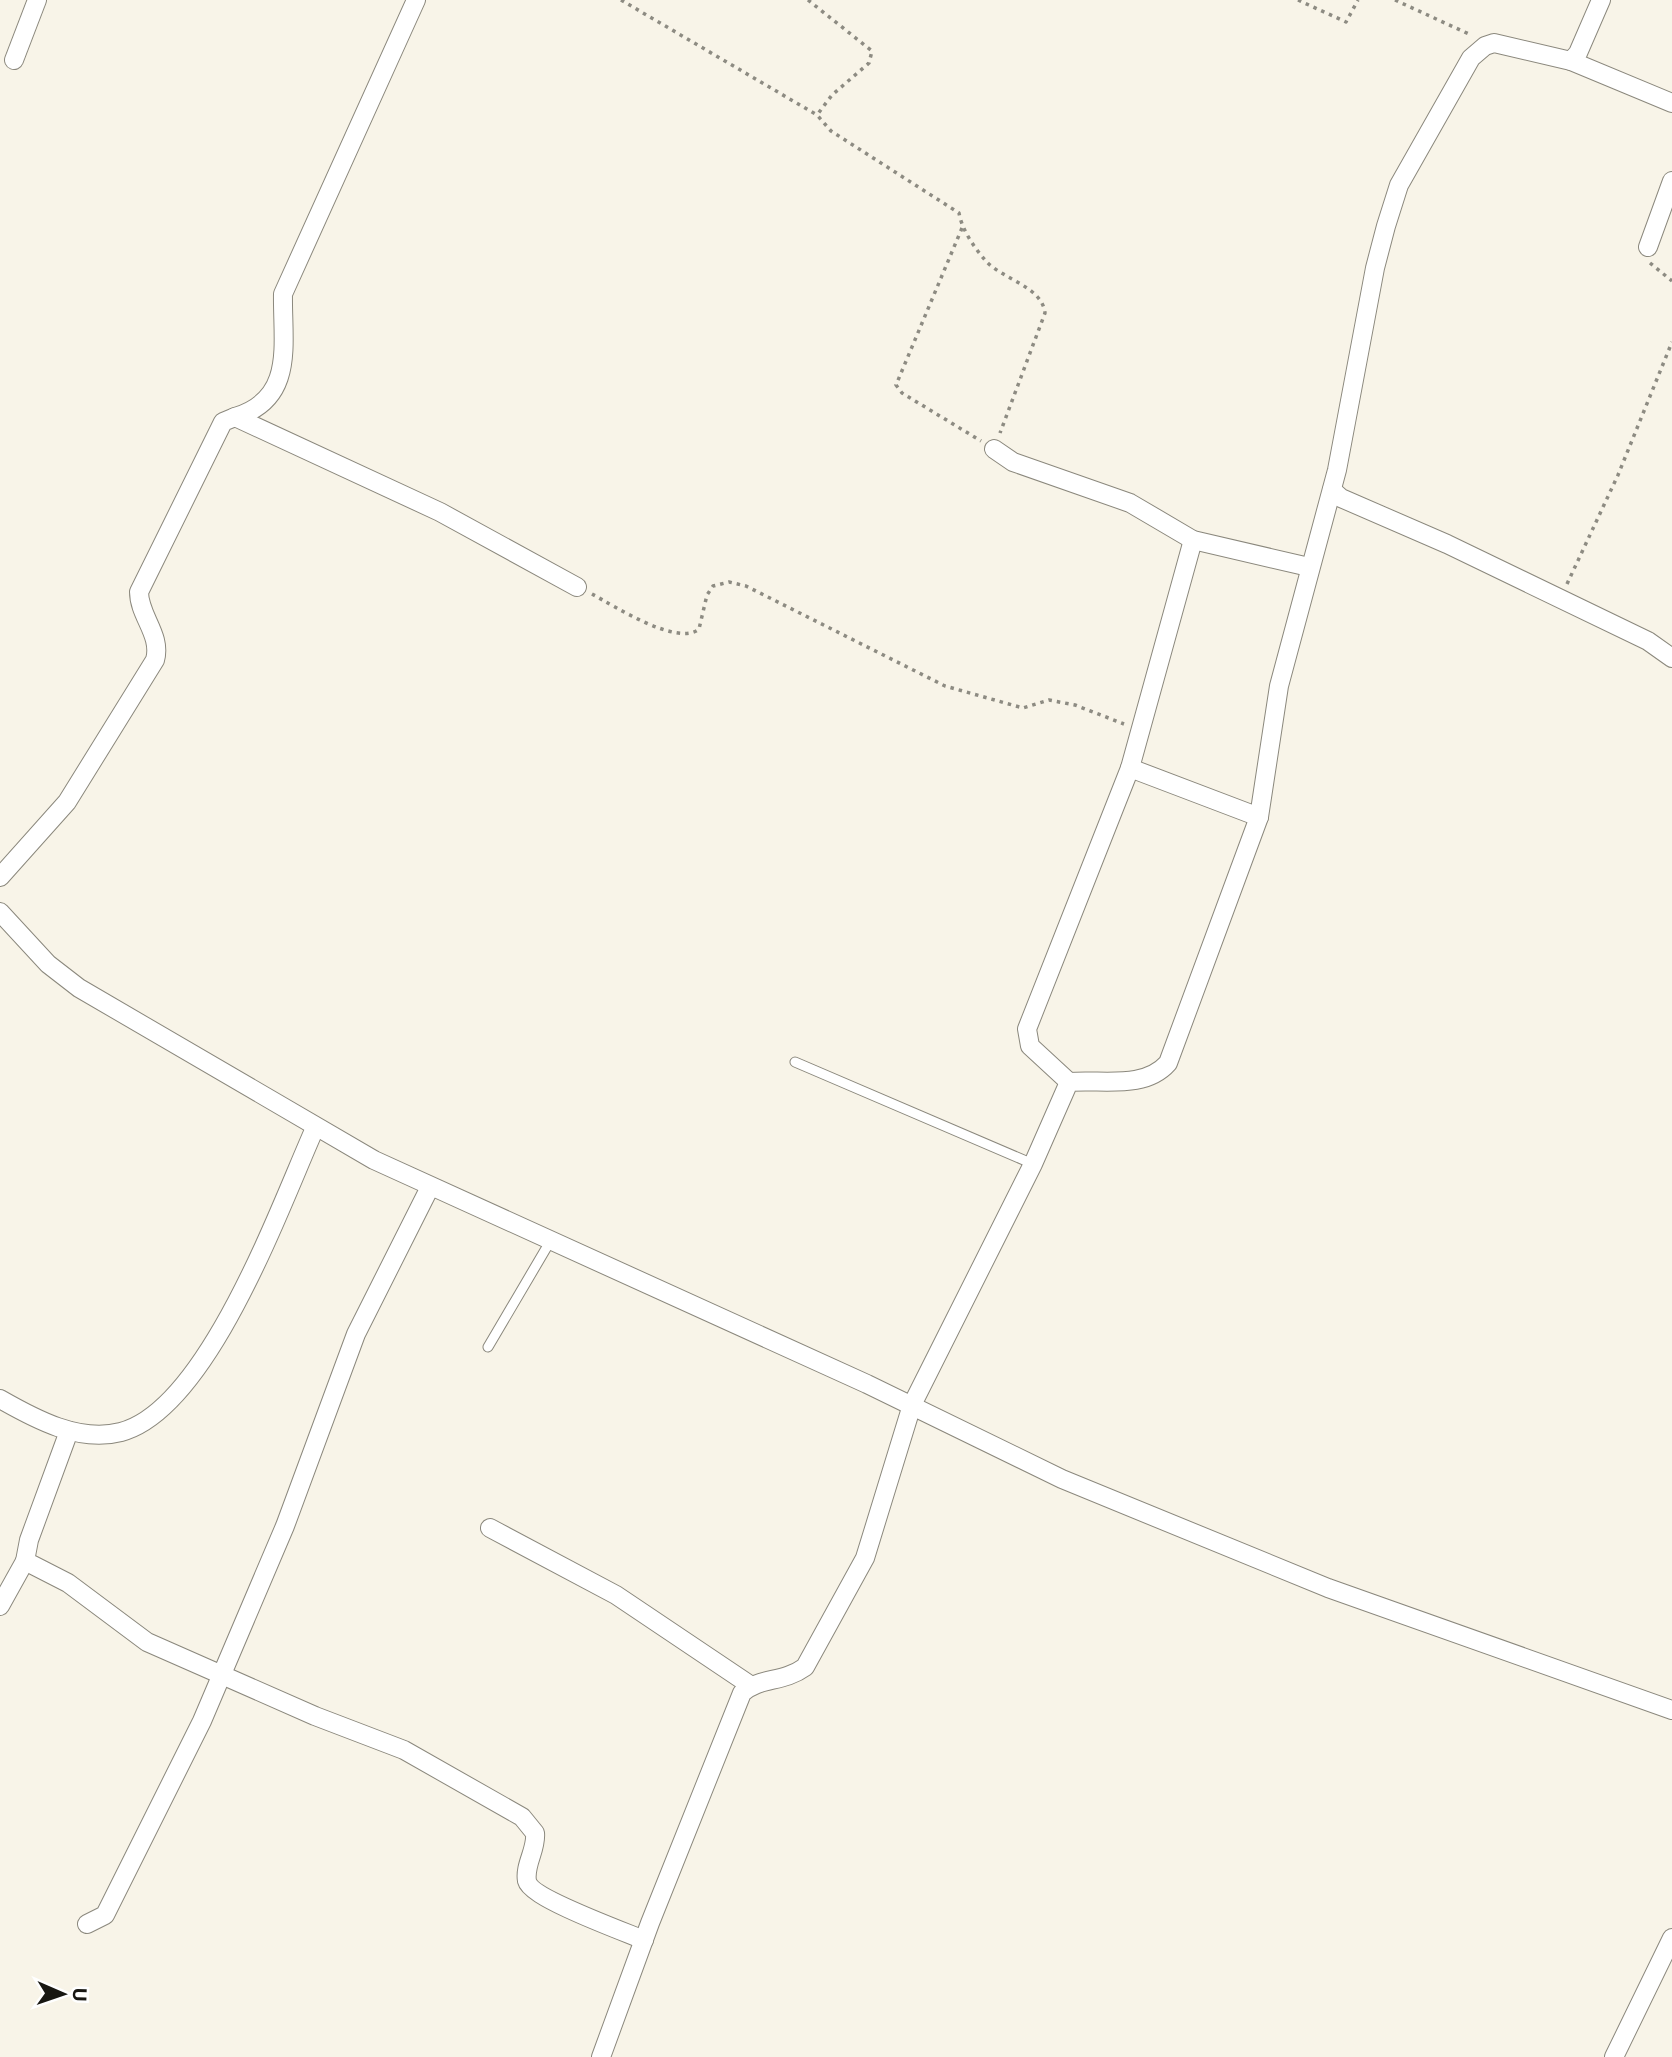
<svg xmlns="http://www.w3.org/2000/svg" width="1672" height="2057" font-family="'Noto Sans',sans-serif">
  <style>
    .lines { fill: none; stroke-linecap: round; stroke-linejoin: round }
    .lane-casing { stroke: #8b887d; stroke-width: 11 }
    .street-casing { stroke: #8b887d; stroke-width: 20 }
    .path { stroke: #8d8b82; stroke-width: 3.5; stroke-dasharray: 3.5 5; stroke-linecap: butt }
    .lane { stroke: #fff; stroke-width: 9 }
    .street { stroke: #fff; stroke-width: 18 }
  </style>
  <rect width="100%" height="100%" fill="#f8f4e8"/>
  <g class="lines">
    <g class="lane-casing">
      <g id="lane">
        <polyline points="795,1062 1033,1164"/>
        <polyline points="488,1347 551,1240"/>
      </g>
    </g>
    <g class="street-casing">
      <g id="street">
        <polyline points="14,60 37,0"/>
        <polyline points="1571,61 1672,103"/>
        <polyline points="1648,247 1672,181"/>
        <path d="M235,417C296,399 282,343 283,294L416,0"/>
        <polyline points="994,449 1013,462 1130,503 1193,540 1309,567"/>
        <polyline points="1332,490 1341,498 1447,544 1648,641 1672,658"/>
        <polyline points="1193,540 1130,768 1259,817"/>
        <path d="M0,877L67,802L155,660C162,635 139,616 139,592L223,422L235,417L440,512L577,587"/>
        <polyline points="0,912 48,964 79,988 374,1160 867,1384 1062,1479 1328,1588 1672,1710"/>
        <polyline points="1069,1082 1030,1046 1027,1029 1130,768"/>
        <path d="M0,1399C35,1419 79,1443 121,1432C208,1409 280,1206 315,1128"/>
        <path d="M69,1431L29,1540L25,1561L68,1583L147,1642L315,1716L404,1750L522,1817L535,1833C537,1849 524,1865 527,1881C531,1898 625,1932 644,1940"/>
        <polyline points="490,1528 616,1595 750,1685"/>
        <polyline points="0,1606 25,1561"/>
        <polyline points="87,1924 105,1915 202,1721 285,1526 356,1334 430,1187"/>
        <path d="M601,2057L650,1923L742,1693C759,1677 783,1683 805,1667L865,1558L912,1405L1033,1164L1069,1082C1102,1079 1144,1090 1168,1063L1259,817L1279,686L1337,470L1375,268L1386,226L1399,185L1471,58L1485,46L1494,43L1571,61L1578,53L1601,0"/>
        <polyline points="1614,2057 1672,1938"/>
      </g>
    </g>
    <g class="path">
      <path d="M621,0L817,115L831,131L959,213C962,230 974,247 985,260C1001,279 1042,286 1045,313L1000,433"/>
      <polyline points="808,0 872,51 869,63 832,95 817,115"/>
      <polyline points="1298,0 1346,22 1358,0"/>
      <polyline points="1395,0 1471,35"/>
      <polyline points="962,228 896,385 902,393 981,441"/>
      <polyline points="1650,263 1672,281"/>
      <polyline points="1567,584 1618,475 1672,342"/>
      <path d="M592,594C614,606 678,647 699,629L707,595L713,586L729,582L746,586L945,686L1023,708L1049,700L1075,705L1124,724"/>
    </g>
    <use href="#lane" class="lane"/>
    <use href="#street" class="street"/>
  </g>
  <g transform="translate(63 1994) rotate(92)" stroke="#ffffff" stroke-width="5" paint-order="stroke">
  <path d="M0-5L12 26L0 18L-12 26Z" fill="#181712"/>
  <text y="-10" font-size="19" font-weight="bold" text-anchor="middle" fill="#181712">U</text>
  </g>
</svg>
